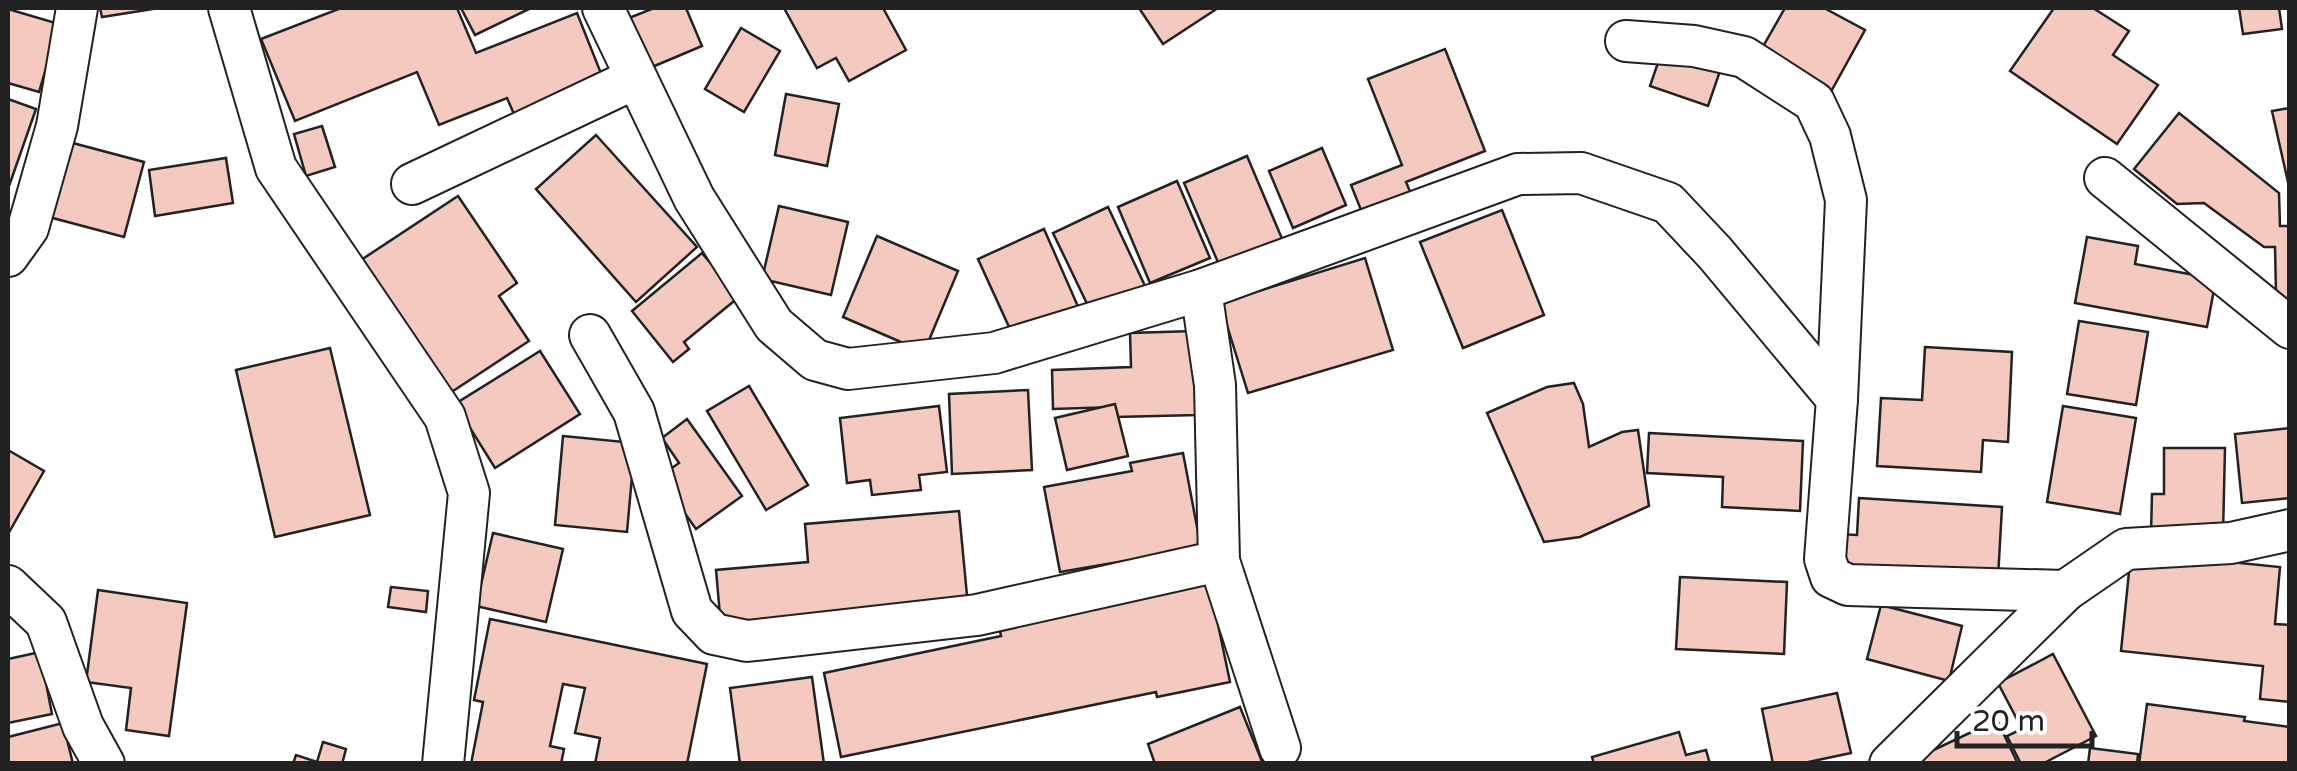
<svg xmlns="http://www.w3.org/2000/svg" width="2297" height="771" font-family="'Varela Round',sans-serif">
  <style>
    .building { fill: #f3c9c0; stroke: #222; stroke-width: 2.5 }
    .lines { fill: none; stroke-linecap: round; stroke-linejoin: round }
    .minor-casing { stroke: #222; stroke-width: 44 }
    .minor { stroke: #fff; stroke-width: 40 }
  </style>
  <rect width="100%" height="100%" fill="#fff"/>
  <g class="building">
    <polygon points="100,8 159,8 102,17"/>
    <polygon points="341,8 457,8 476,53 577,13 606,86 517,121 507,98 439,125 417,72 295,121 261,39"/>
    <polygon points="461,8 531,8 475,35"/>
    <polygon points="654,8 686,8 702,46 645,70 624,20"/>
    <polygon points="784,8 883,8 906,50 849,81 836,58 817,68"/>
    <polygon points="1139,8 1218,8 1163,44"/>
    <polygon points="1785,8 1824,8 1865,30 1828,97 1757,57"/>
    <polygon points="2054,8 2093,8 2129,31 2113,55 2158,85 2117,144 2010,71"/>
    <polygon points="2239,8 2283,8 2279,8 2282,29 2243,34"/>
    <polygon points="8,9 59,24 39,92 8,83"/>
    <polygon points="741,28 780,51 744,112 705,89"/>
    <polygon points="1445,49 1485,151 1406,182 1416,206 1367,225 1351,185 1402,165 1368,79"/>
    <polygon points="1662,51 1720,71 1708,106 1650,86"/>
    <polygon points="786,94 839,104 827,166 775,155"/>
    <polygon points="8,99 36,109 8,189"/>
    <polygon points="2290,108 2290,191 2272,111"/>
    <polygon points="2179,113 2279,193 2280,226 2290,226 2290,299 2283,299 2276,293 2275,247 2264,247 2204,203 2177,204 2134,169"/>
    <polygon points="322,126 335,167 306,176 294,134"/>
    <polygon points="596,135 697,247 636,302 536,189"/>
    <polygon points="54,138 144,162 124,237 34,213"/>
    <polygon points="1322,148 1346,205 1293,228 1269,171"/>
    <polygon points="1247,156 1283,241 1220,267 1184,183"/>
    <polygon points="226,158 233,203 155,216 149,170"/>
    <polygon points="1177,181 1210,258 1150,283 1118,207"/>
    <polygon points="458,196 517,283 499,296 529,341 447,395 358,262"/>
    <polygon points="779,206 848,222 831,295 762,279"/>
    <polygon points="1108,207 1145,286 1091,312 1053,233"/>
    <polygon points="1502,210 1544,315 1463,348 1420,242"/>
    <polygon points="1044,229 1080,311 1015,340 978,259"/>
    <polygon points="877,236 958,271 924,352 843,317"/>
    <polygon points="2087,237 2138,246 2135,264 2216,279 2207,327 2075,303"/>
    <polygon points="702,253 739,297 684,342 689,349 673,362 632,311"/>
    <polygon points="1365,258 1393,350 1248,393 1220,303"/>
    <polygon points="2079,321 2148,332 2136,405 2067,394"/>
    <polygon points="1194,331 1197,415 1116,417 1115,407 1053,409 1052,370 1131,367 1130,333"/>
    <polygon points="1925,347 2012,352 2008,442 1983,440 1981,472 1877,466 1881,398 1922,400"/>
    <polygon points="330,348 370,515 275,537 236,370"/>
    <polygon points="540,351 580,414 495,468 455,404"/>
    <polygon points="1574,383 1583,404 1589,447 1622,432 1638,430 1649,506 1580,537 1544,542 1487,413 1547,387"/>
    <polygon points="749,386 808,485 766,510 707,411"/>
    <polygon points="1028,390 1032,470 952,474 949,394"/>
    <polygon points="1115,404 1128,456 1067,470 1055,418"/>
    <polygon points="939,406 947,472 919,475 921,490 872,495 870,480 847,483 840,418"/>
    <polygon points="2063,406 2136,418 2120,514 2047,502"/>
    <polygon points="687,419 742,496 696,529 659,477 679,463 662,438"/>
    <polygon points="2290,428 2290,498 2242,503 2235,434"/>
    <polygon points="1649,433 1803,441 1800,511 1722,507 1723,477 1647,473"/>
    <polygon points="563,436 635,443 627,532 555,525"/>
    <polygon points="2164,448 2225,448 2223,535 2151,534 2152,494 2164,494"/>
    <polygon points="8,450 44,471 8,534"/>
    <polygon points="1183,453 1201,548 1060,572 1044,487 1132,471 1130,463"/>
    <polygon points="1859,498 2002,507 1998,578 1836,568 1838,534 1857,535"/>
    <polygon points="959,511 968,606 721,627 716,570 808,562 805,524"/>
    <polygon points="493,533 563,549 546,622 476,606"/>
    <polygon points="2131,552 2280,567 2275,624 2290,625 2290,702 2260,699 2263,666 2121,651"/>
    <polygon points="1208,576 1230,682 1157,697 1156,692 841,757 824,673 1001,636 998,620"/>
    <polygon points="1680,577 1787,582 1784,654 1676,649"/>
    <polygon points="391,587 428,591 426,612 388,607"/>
    <polygon points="98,590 187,603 169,736 126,730 131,688 86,682"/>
    <polygon points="1881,605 1962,626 1949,681 1867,659"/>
    <polygon points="490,619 707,664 687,764 595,764 600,738 575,733 585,688 563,684 550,746 564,749 561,764 471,764 483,702 474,700"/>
    <polygon points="40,652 52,714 8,723 8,659"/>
    <polygon points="2053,654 2096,736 2042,764 2021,764 2007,736 2022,729 1998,683"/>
    <polygon points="812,677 824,764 740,764 730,688"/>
    <polygon points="1837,693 1851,753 1799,764 1773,764 1762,709"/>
    <polygon points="2147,704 2245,717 2244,721 2290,727 2290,764 2139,764"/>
    <polygon points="1240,707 1263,764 1155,764 1148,744"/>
    <polygon points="1997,720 2018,764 1904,764"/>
    <polygon points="63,723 73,764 8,764 8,737"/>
    <polygon points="1679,732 1686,755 1706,750 1710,764 1594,764 1592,757"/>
    <polygon points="323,742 346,749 342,764 293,764 296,755 317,762"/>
    <polygon points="2090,748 2138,754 2137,764 2088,764"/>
  </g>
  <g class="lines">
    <g class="minor-casing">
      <g id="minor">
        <polyline points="229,8 276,168 445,417 469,493 443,764"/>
        <polyline points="603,8 694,198 774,325 815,360 848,369 994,353 1201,290 1518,174 1581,173 1668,203 1715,253 1837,399 1825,559 1831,577 1848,585 2065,591 2126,549 2231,543 2290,530"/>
        <polyline points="1626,41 1694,46 1744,57 1814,102 1830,136 1846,200 1837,399"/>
        <polyline points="2105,178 2290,328"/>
        <polyline points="412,184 634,79"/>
        <polyline points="8,256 28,228 57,126 77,8"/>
        <polyline points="1201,290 1215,385 1219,561 1280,748"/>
        <polyline points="590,335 634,412 692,611 714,634 747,641 977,615 1219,561"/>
        <polyline points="8,586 46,622 83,726 104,764"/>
        <polyline points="1890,764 2065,591"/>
      </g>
    </g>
    <use href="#minor" class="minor"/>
  </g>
  <rect width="2297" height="771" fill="none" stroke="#222222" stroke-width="20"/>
  <path d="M1957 731v15h135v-15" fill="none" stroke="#222222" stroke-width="5"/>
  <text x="1972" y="731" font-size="30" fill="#222222" stroke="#ffffff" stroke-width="8" paint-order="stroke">20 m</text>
</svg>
